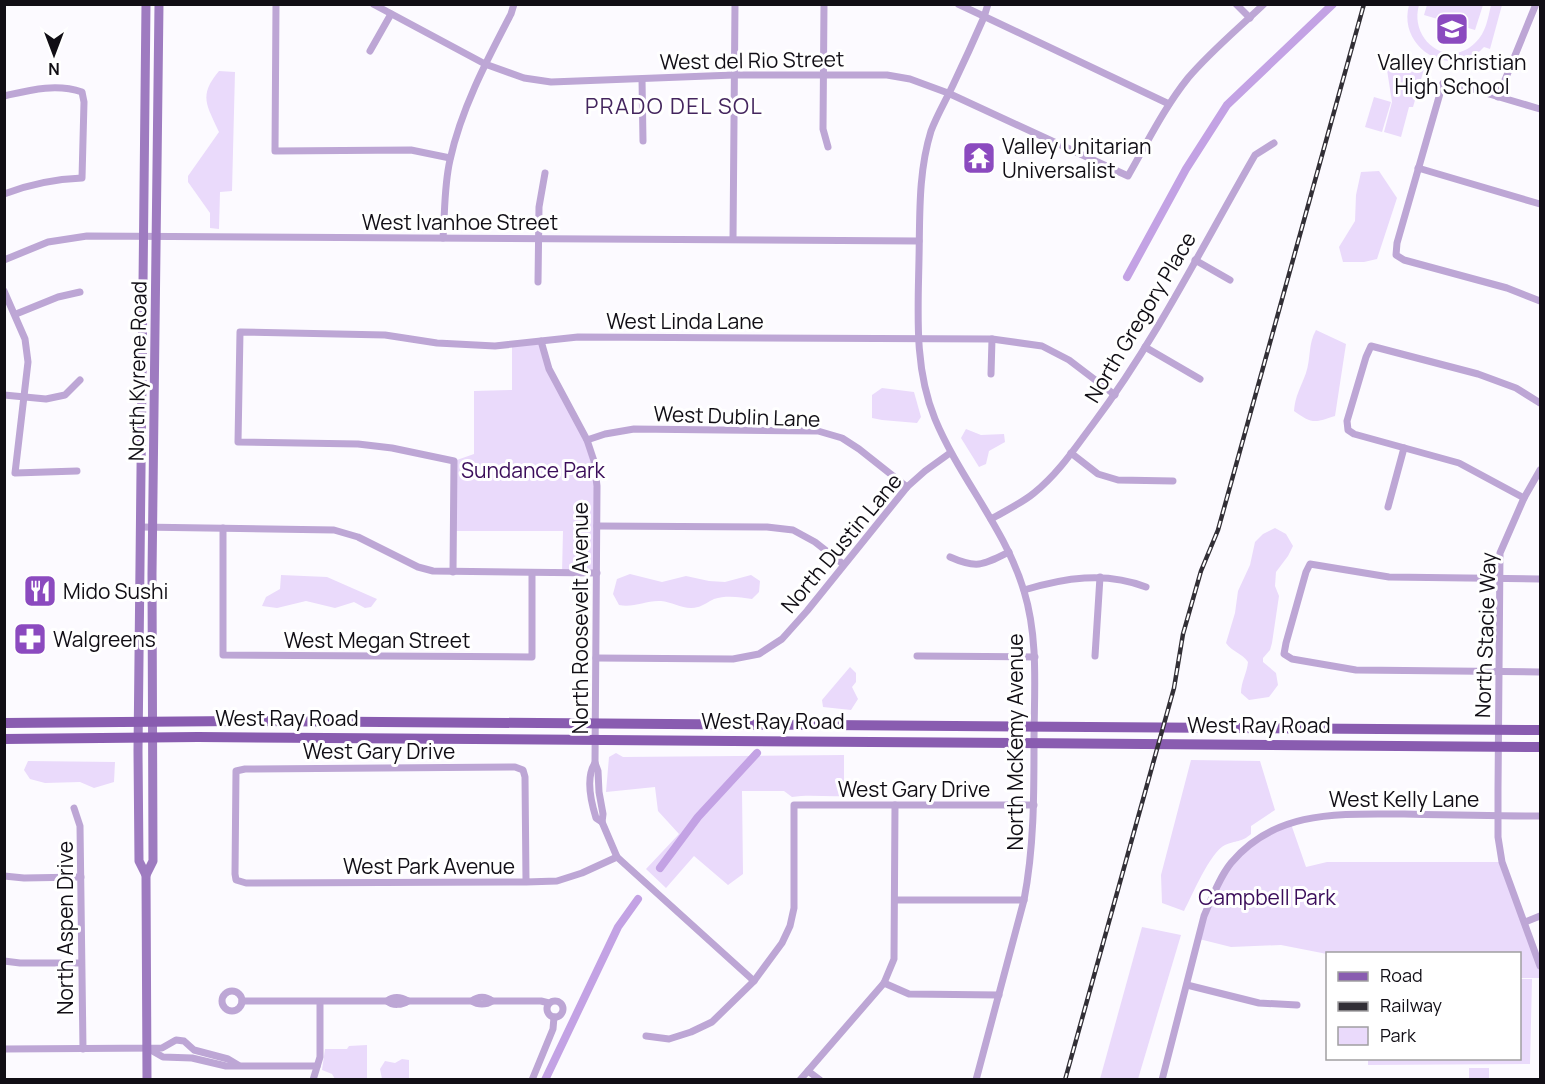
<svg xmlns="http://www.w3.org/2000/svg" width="1545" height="1084" font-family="Manrope,sans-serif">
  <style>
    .green { fill: #eadafb }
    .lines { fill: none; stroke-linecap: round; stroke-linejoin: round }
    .canal { stroke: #c3a2e4; stroke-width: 8 }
    .street { stroke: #bda6d5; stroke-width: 7 }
    .secondary { stroke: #9e7bc0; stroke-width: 9 }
    .primary { stroke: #895cb0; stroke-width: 10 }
    .rail-casing { stroke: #322f36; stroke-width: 4.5 }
    .rail { stroke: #fff; stroke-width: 2; stroke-dasharray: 7; stroke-linecap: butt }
    .labels { text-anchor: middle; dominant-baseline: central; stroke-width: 6; stroke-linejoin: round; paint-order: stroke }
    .street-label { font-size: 21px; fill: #110e15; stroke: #fff }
    .poi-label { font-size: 21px; fill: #110e15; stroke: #fff; text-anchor: start }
    .park-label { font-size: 21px; fill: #3b0d5a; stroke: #fff }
    .neighbourhood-label { font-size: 22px; letter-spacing: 1.5px; fill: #44255e; stroke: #fff }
  </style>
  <rect width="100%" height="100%" fill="#fcfaff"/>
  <g class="green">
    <path d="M1409,5H1419C1409,39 1447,70 1475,43C1486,33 1488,18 1491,5H1502L1490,49L1484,47C1453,81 1397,49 1409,5Z"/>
    <polygon points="1427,5 1427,4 1483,5 1475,30 1424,15"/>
    <polygon points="1385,57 1424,69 1413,107 1409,107 1401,137 1384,132 1392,102"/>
    <path d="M219,71L235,72L232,191L220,192L219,229L210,228V213L188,182V176L219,132C207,105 198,96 219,71Z"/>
    <polygon points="1374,97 1391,102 1382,132 1365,127"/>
    <polygon points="1379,171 1397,198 1377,259 1364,262 1343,262 1339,247 1355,221 1356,195 1361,172"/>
    <path d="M1316,330L1346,344L1335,416C1314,423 1312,424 1294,411C1295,396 1301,387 1306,373C1311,358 1308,344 1316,330Z"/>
    <polygon points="541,341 549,369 594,461 597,573 562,573 563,531 453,531 454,461 474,454 474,391 512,390 512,344"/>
    <polygon points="882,388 914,392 921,417 917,423 882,420 872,418 872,395"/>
    <polygon points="966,429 981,435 1004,434 1005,442 989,451 986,464 979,467 961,438"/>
    <path d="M1275,528L1286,534L1293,546L1288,556L1276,572L1275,586L1279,596L1272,643L1270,650L1263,658V662L1276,673L1278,685L1269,697L1249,700L1241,693C1241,682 1247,673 1248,662C1242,653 1232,652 1226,643L1235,613L1238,591L1250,565L1255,542L1263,534Z"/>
    <path d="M630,574L662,582L686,576L709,581L725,582L751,575L760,581L759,592L752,599C740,597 726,595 714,599C709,601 703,606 698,607C685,611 673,602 661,601C646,600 634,608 619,605L613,594L617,579Z"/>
    <polygon points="281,575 327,577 377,599 371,607 365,608 354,602 335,608 306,601 277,608 262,606 266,597 280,589"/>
    <polygon points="850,667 856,673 856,682 852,687 858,699 851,710 823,707 822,700"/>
    <path d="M616,753L623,757L844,755V796C826,797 809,794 792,797L784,791H742L743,874L728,885L694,856L666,888L646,869L679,834L658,811L655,787L606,792L609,757Z"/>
    <path d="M1191,760L1260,761L1275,810L1251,826V834C1241,843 1236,840 1225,845C1210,852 1192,896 1184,911L1162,903L1161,875Z"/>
    <polygon points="28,761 115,762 114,782 94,788 80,782 45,783 30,779 24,770"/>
    <path d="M1291,824L1306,867L1327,862H1502L1540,966V978H1520V954H1327L1281,945L1231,947L1199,939C1207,906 1223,867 1250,846C1262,837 1278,831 1291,824Z"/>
    <polygon points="1142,927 1181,935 1138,1079 1100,1079"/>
    <polygon points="1520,979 1532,979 1530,1064 1368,1065 1368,1059 1520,1058"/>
    <polygon points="367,1045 367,1079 335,1079 332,1074 322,1070 325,1049 347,1049 349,1046"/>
    <polygon points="402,1059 409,1060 409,1079 382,1079 380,1069 385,1061 395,1063"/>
    <rect x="1469" y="1068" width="20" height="11"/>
  </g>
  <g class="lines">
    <g class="canal">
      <polyline points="1127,277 1186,169 1227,105 1333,4"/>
      <polyline points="660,868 698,817 757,753"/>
      <polyline points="545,1080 618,927 638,899"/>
    </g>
    <g class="street">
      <polyline points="276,4 275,151 411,150 450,158"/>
      <path d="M373,4L485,64L524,78L551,82L734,75H887L910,79L948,93L1128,176C1147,143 1164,108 1188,78C1211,51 1239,28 1264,4"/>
      <polyline points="824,4 823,129 828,147"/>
      <polyline points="958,4 1169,104"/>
      <polyline points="1236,4 1250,18"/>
      <polyline points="370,51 391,14"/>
      <polyline points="642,79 643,141"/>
      <path d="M4,96C30,90 56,83 82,92L84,102L82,178C55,179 30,184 4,194"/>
      <polyline points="1498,97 1536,4"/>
      <polyline points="1540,109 1452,83 1443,83 1397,243 1396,255 1404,260 1507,288 1540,301"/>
      <polyline points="1418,168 1540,204"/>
      <path d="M443,238C445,212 444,186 450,160C461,109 487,60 511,14L514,4"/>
      <polyline points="733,239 735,4"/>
      <polyline points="4,260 48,242 87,236 919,241"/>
      <polyline points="1195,260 1230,280"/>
      <polyline points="538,282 539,207 545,173"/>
      <polyline points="4,291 25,339 28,362 15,473 77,471"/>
      <polyline points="16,314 58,297 80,292"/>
      <polyline points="541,341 549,369 587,440 594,461 597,486 595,763 598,771 599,792 603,814 602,822 617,857 754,981"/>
      <polyline points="1145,347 1200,379"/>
      <polyline points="991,374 992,339"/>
      <polyline points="4,395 46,399 65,395 80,380"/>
      <polyline points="587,440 605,434 634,429 818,431 842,438 859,449 907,487"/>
      <polyline points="1071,453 1098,474 1118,480 1173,481"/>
      <polyline points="1540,470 1524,498 1500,553 1498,790 1498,837 1502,862 1540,966"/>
      <polyline points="1524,498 1459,463 1354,434 1348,430 1347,421 1366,357 1371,346 1478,374 1516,388 1540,403"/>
      <polyline points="1388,507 1404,448"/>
      <path d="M991,519C1005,511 1022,503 1034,493C1058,474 1075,448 1093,424C1156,340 1203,245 1255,155L1274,143"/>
      <polyline points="597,526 767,527 793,530 815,542 843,564"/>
      <polyline points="140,527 334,530 358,537 418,567 433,571 597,573"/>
      <polyline points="223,528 223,655 532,657 532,573"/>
      <path d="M950,557C977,569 983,565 1009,552"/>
      <polyline points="453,572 454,461 392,448 358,444 238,442 240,332 385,335 437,343 495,346 578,337 992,339 1042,346 1069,360 1115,395"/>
      <polyline points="1540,579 1389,577 1310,564 1306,572 1286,643 1284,654 1292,659 1356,670 1540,672"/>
      <path d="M1024,590C1064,578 1105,571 1146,587"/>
      <polyline points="917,656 1035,657"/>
      <polyline points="1095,656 1100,577"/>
      <polyline points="596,658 733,659 759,654 782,639 807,611 907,487 925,471 950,453"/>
      <path d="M595,763C585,778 591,802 596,818L602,822"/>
      <polyline points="74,808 80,826 83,1049"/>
      <polyline points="4,876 24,878 81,877"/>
      <polyline points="526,882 525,777 523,770 515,767 245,769 236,771 235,874 236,880 246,883 526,882 557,881 582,873 617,857"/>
      <polyline points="896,900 1024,900"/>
      <polyline points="1525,922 1540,916"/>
      <polyline points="4,961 20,963 81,963"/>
      <polyline points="884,983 909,994 999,995"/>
      <polyline points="1187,985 1259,1003 1297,1005"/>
      <circle cx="232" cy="1001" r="10"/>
      <circle cx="555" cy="1009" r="8"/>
      <path d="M242,1001H387C393,1006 402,1005 408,1001"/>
      <path d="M387,1001C394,996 401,997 408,1001H472C478,1005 486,1005 492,1001"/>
      <path d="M472,1001C478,996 486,996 492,1001H541L549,1003"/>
      <polyline points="646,1036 669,1039 691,1032 712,1022 754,981 782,943 790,926 794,908 794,805 1034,805"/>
      <polyline points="4,1049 162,1048 176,1040 184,1041 194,1050 228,1059 238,1065"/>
      <polyline points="149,1049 163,1057 192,1058 226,1066 317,1066"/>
      <polyline points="808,1071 820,1080"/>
      <polyline points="313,1080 320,1057 320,1002"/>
      <polyline points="532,1080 553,1029 554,1017"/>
      <polyline points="800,1080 884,983 894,959 895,805"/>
      <path d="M976,1080L1024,900C1034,848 1034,796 1034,743C1034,692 1039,640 1024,591C1005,528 960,479 935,419C914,368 918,313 919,259C920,216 918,173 931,131C937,115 946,100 953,85C964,62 974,40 984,17L988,4"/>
      <path d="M1162,1080L1204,916C1212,898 1219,878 1231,863C1276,809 1341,814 1404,814C1449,815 1495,816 1540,816"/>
    </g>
    <g class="secondary">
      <polyline points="146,4 138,751 139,861 146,875 147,1080"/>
      <polyline points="146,875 153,861 152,574 159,4"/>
    </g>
    <g class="primary">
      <polyline points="4,723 238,721 1540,730"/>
      <polyline points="4,739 198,737 1540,747"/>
    </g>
    <g class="rail-casing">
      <polyline id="rail" points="1065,1080 1174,688 1183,634 1201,571 1218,530 1364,4"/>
    </g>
    <use href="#rail" class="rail"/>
  </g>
  <defs>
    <g id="school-square" transform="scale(1.725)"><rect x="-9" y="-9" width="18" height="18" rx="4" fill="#8b4abf" stroke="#fff"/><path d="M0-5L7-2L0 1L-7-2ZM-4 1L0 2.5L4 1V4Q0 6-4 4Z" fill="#fff"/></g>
    <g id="temple-square" transform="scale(1.725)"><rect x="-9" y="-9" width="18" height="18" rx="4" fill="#8b4abf" stroke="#fff"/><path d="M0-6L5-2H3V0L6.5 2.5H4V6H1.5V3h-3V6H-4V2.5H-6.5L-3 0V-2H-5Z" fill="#fff"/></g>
    <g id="restaurant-square" transform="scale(1.725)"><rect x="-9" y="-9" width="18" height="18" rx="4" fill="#8b4abf" stroke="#fff"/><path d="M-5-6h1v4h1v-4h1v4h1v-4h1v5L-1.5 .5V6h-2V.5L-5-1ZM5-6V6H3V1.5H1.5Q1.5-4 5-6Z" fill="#fff"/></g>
    <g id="pharmacy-square" transform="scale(1.725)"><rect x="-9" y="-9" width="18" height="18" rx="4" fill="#8b4abf" stroke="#fff"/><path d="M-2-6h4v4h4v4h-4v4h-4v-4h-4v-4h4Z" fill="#fff"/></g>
  </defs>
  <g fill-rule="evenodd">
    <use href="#school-square" x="1452" y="29"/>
    <use href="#temple-square" x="979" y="158"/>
    <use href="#restaurant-square" x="40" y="591"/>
    <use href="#pharmacy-square" x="30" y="639"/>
  </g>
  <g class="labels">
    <g class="street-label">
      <text transform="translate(752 60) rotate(-1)">West del Rio Street</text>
      <text x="460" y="222">West Ivanhoe Street</text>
      <text transform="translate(1140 317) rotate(-59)">North Gregory Place</text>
      <text x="685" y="321">West Linda Lane</text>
      <text transform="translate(137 371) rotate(-89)">North Kyrene Road</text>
      <text transform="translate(737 416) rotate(2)">West Dublin Lane</text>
      <text transform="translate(841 543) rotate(-50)">North Dustin Lane</text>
      <text transform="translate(580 618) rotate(-90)">North Roosevelt Avenue</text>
      <text transform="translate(1485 635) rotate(-88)">North Stacie Way</text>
      <text x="377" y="640">West Megan Street</text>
      <text x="287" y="718">West Ray Road</text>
      <text x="773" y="721">West Ray Road</text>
      <text x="1259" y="725">West Ray Road</text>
      <text transform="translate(1015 742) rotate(-90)">North McKemy Avenue</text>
      <text x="379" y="751">West Gary Drive</text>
      <text x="914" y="789">West Gary Drive</text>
      <text x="1404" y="799">West Kelly Lane</text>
      <text x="429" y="866">West Park Avenue</text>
      <text transform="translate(65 928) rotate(-90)">North Aspen Drive</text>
    </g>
    <g class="poi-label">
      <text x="1452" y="62" text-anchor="middle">Valley Christian<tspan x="1452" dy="24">High School</tspan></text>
      <text x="1002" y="146">Valley Unitarian<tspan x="1002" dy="24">Universalist</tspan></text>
      <text x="63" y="591">Mido Sushi</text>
      <text x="53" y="639">Walgreens</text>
    </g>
    <g class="park-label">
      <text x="533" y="470">Sundance Park</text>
      <text x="1267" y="897">Campbell Park</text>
    </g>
    <g class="neighbourhood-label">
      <text x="674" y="106">PRADO DEL SOL</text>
    </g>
  </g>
  <rect width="1545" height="1084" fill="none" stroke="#110e15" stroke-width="12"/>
  <rect x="1326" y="952" width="195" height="108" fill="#ffffff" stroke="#a09fa1" stroke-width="1.5"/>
  <rect x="1338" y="972" width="30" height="9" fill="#895cb0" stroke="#a09fa1" stroke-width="1.5"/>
  <text x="1380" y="982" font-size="18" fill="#110e15">Road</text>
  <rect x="1338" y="1002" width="30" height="9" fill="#322f36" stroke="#a09fa1" stroke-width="1.5"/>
  <text x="1380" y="1012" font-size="18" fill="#110e15">Railway</text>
  <rect x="1338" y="1027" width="30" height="18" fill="#eadafb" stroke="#a09fa1" stroke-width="1.5"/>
  <text x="1380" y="1042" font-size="18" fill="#110e15">Park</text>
  <g transform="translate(54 54) rotate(180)" stroke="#ffffff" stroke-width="4.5" paint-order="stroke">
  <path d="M0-4.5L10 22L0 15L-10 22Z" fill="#110e15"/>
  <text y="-9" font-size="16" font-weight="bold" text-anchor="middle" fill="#110e15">N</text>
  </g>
</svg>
